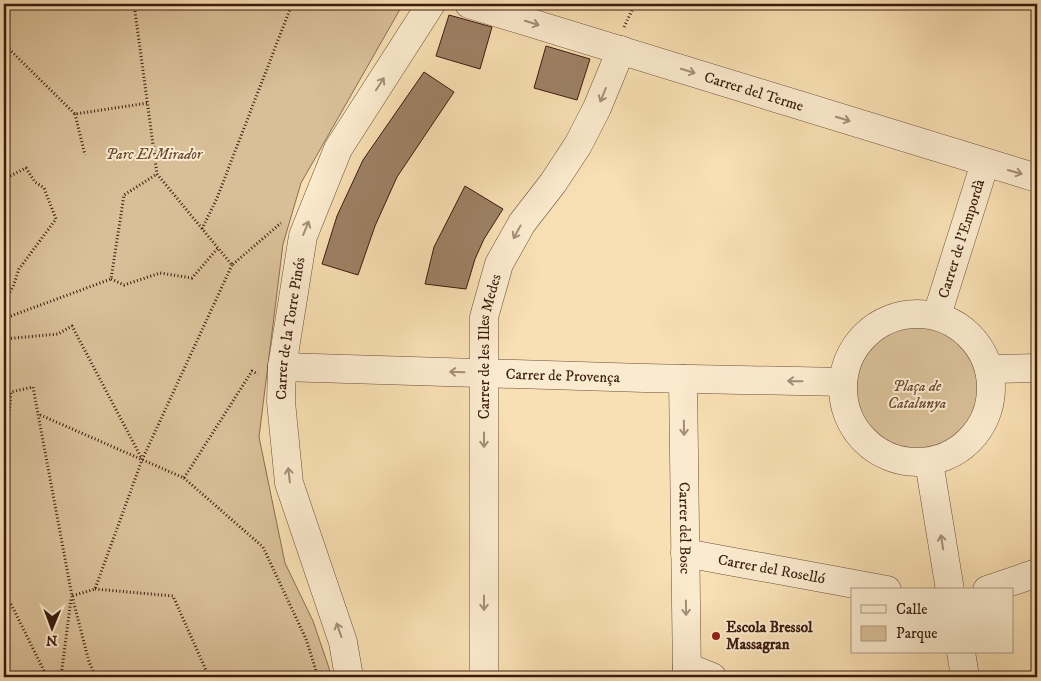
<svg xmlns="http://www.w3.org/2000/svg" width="1041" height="681" font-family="'IM FELL DW Pica',serif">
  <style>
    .green { fill: #d9bf98; stroke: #8a6d54 }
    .building { fill: #9e8165; stroke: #3b1b0f }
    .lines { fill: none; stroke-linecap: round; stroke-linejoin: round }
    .minor-casing { stroke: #6a4c38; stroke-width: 29 }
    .path { stroke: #3b1b0f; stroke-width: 3; stroke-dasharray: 1 2.5; stroke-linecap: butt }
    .minor { stroke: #fbebce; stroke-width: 28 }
    .oneway { stroke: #a58d78 }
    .poi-dot { fill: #8f2418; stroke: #fbebce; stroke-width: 2 }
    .labels { text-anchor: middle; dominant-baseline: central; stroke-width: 4; stroke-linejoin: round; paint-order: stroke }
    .street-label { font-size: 15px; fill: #3b1b0f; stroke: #fbebce }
    .park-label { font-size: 15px; font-style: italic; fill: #6a4c38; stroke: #fbebce }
    .poi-label { font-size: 15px; font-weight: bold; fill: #3b1b0f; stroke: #fbebce; text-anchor: start }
  </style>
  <rect width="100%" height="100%" fill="#f9e0b4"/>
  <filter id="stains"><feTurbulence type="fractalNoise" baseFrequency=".004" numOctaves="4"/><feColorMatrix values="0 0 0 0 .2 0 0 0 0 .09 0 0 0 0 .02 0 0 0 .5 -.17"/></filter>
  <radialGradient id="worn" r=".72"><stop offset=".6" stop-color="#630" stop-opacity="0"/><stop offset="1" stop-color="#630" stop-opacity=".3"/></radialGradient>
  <g class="green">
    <polygon points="4,4 403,4 301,183 283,244 259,437 285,563 313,621 329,668 331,677 4,677"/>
    <circle cx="918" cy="395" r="71"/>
  </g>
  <g class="building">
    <polygon points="449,15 492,27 480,69 436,56"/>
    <polygon points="546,46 590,59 577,100 534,88"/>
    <polygon points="424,72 454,92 397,177 375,226 358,275 322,264 337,216 363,160"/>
    <polygon points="465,186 503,209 484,239 475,259 466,289 425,284 434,247"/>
  </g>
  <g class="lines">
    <g class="minor-casing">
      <g id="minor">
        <path id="s1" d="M469,4L1037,178"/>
        <circle cx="917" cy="388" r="74"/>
        <path id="s2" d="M937,315L985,163"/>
        <path id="s3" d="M282,367L644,378L843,382"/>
        <polyline points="989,369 1037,368"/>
        <path id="s4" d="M683,379L687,677"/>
        <polyline points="929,462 950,590"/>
        <path id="s5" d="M685,553L887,590"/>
        <polyline points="987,590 1037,573"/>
        <polyline points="961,652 965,677"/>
        <polyline points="687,667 712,677"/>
        <path id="s6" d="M349,677L343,642L289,483L281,402L282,367L303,236L338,149L431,4"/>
        <path id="s7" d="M484,677V317L499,264L522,223L553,183L578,145L597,108L621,50"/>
      </g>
    </g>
    <g class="path">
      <polyline points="134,4 157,174 232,265 281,223"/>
      <polyline points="624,27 635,4"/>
      <polyline points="4,44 75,114 148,103"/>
      <polyline points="75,114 85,155"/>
      <polyline points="4,179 26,168 35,182 44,188 56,219 19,269 13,287 4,301"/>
      <polyline points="202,229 217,198 292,4"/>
      <polyline points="232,265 142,460 95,589 72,596 38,414 184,478 252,371 258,374"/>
      <polyline points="111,279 124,285 160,273 192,278 218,248"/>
      <polyline points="4,303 8,317 111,279 124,195 157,174"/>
      <polyline points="4,339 58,334 72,326 142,459"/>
      <polyline points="4,474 11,392 33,387 38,414"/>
      <polyline points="184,478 263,547 306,639 318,677"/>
      <polyline points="95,589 173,596 209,677"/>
      <polyline points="72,596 89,662 96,677"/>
      <polyline points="11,604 47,677"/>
      <polyline points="61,677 71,599"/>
    </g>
    <use href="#minor" class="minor"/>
  </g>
  <defs><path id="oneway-shaft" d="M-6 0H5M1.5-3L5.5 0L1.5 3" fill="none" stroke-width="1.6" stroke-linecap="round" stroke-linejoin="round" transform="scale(1.25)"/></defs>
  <g class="oneway">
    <use href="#oneway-shaft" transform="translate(532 23) rotate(17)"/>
    <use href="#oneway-shaft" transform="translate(688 71) rotate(17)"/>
    <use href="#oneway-shaft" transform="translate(380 84) rotate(-57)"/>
    <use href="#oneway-shaft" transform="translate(603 95) rotate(112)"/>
    <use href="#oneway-shaft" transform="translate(843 119) rotate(17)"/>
    <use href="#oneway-shaft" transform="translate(1015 172) rotate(16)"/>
    <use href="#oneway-shaft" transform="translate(306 228) rotate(-68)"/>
    <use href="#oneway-shaft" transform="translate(517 232) rotate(119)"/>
    <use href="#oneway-shaft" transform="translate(457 372) rotate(-178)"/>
    <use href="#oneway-shaft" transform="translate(795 381) rotate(-179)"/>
    <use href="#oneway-shaft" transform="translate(684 428) rotate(89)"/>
    <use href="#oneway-shaft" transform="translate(484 440) rotate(90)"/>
    <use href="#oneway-shaft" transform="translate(289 475) rotate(-97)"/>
    <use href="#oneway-shaft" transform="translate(942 542) rotate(-99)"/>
    <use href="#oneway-shaft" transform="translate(484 603) rotate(90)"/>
    <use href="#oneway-shaft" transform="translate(686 608) rotate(89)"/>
    <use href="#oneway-shaft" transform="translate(339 630) rotate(-109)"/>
  </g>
  <circle class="poi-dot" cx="716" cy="636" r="5"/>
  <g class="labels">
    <g class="street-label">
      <text stroke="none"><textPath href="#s1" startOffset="298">Carrer del Terme</textPath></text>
      <text stroke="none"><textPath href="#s2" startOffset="80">Carrer de l'Empordà</textPath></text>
      <text stroke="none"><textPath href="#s6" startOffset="359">Carrer de la Torre Pinós</textPath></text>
      <text stroke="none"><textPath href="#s7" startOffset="331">Carrer de les Illes Medes</textPath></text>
      <text stroke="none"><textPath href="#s3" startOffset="281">Carrer de Provença</textPath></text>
      <text stroke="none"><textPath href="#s4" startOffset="149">Carrer del Bosc</textPath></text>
      <text stroke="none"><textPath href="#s5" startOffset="88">Carrer del Roselló</textPath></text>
    </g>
    <g class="park-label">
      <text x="154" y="154">Parc El Mirador</text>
      <text x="917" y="386">Plaça de<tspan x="917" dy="17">Catalunya</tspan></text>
    </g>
    <g class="poi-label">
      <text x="726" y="627">Escola Bressol<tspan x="726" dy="17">Massagran</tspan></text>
    </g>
  </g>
  <rect width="1041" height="681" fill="none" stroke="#f9e0b4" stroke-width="20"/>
  <rect x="5" y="5" width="1031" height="671" fill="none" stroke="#3b1b0f" stroke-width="2.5"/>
  <rect x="10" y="10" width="1021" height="661" fill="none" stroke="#3b1b0f"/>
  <rect x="851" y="588" width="162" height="65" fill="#fbebce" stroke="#ae9882"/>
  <rect x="861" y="605" width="25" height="8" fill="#fbebce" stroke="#ae9882"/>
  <text x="896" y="614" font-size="15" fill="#3b1b0f">Calle</text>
  <rect x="861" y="626" width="25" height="15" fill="#d9bf98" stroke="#ae9882"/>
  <text x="896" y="638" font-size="15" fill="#3b1b0f">Parque</text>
  <g transform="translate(52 628) rotate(181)" stroke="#fbebce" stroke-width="4" paint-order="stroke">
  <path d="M0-4L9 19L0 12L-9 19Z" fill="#3b1b0f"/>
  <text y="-8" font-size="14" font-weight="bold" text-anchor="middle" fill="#3b1b0f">N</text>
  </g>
  <rect width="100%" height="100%" filter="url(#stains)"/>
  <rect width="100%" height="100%" fill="url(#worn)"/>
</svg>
